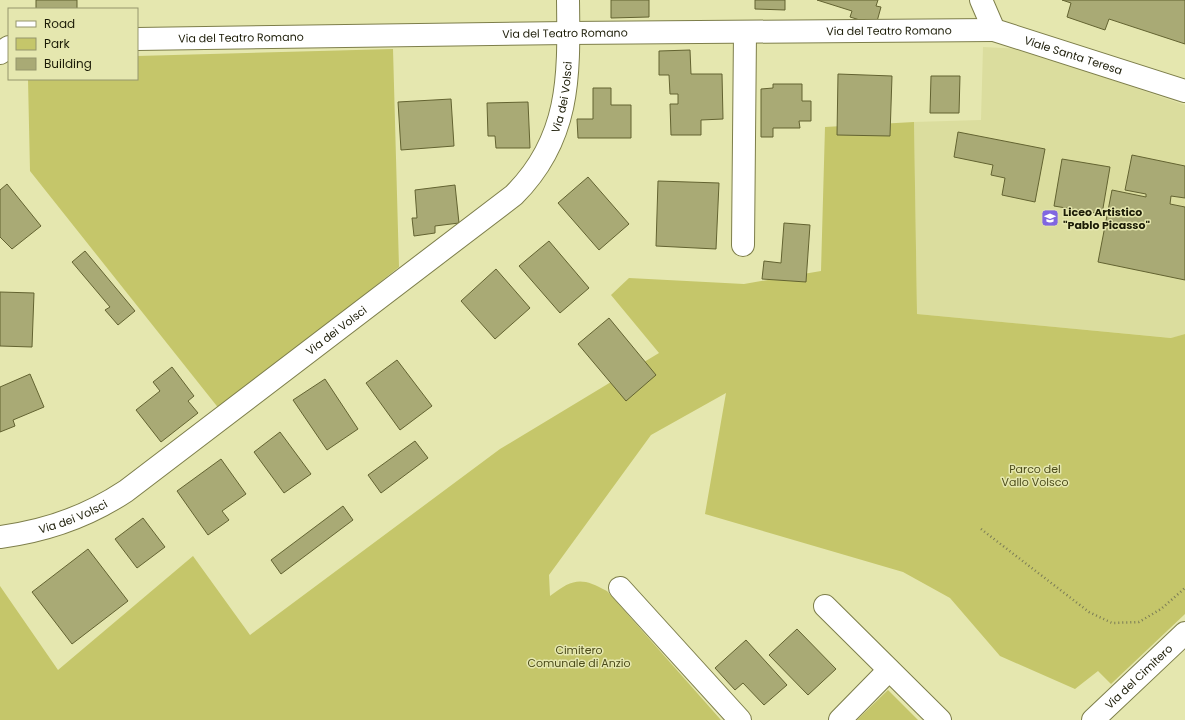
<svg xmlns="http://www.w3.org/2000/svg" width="1185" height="720" font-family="Poppins,sans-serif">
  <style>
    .built { fill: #dbdd9e }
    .green { fill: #c5c66a }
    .building { fill: #a9aa75; stroke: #636331 }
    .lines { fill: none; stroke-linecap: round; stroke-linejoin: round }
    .minor-casing { stroke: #7d7e4a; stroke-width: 24 }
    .path { stroke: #7a7b56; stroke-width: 2.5; stroke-dasharray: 1 3; stroke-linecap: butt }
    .minor { stroke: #fff; stroke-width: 22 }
    .labels { text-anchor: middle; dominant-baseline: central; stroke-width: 3; stroke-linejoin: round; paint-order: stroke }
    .street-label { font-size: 11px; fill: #1c1c07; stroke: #e5e7af }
    .poi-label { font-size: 11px; font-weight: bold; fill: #1c1c07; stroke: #e5e7af; text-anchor: start }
    .park-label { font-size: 11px; fill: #4c4c1a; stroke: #e5e7af }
  </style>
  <rect width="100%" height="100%" fill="#e5e7af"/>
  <polygon class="built" points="983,47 1021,49 1185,105 1185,334 1172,338 917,314 914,122 981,120"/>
  <g class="green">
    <polygon points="393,49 399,267 220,410 30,171 28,79 137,79 137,56"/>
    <path d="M914,122L917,314L1171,338L1185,334V614L1111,684L1098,671L1075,689L1000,656L950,598L903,572L705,514L726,393L651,435L549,575L550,596C573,578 582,577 607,591L721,720H0V586L58,670L193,556L250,635L500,449L659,353L611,295L629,278L744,284L821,271L825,127Z"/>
    <polygon points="888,690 918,720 857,720"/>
  </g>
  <g class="building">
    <rect x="36" y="0" width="41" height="9"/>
    <polygon points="611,0 649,0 649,17 611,18"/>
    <polygon points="755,0 785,0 785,10 755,9"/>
    <polygon points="817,0 878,0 876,6 881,7 876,25 850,17 852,11"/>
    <polygon points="1062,0 1185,0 1185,44 1109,19 1105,30 1067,17 1071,3"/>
    <polygon points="690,50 691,74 722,74 723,119 701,120 701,135 671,135 670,104 678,104 678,94 670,94 669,75 659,75 659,51"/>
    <polygon points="838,74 892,76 890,136 837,135"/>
    <polygon points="931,76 960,76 959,113 930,113"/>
    <polygon points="773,84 802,84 802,101 811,101 811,121 799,121 800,128 773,128 773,137 761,137 761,89 773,88"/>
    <polygon points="593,88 611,88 611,105 631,105 631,138 578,138 577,119 593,119"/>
    <polygon points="451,99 454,146 401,150 398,102"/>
    <polygon points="528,102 530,148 496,148 495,136 488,136 487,103"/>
    <polygon points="958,132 1045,149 1035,202 1002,195 1005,178 991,175 993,165 954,157"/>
    <polygon points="1132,155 1185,166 1185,198 1171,196 1170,204 1185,207 1185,280 1098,262 1112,190 1146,197 1146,194 1125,190"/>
    <polygon points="1062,159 1110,167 1102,214 1054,206"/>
    <polygon points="588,177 629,224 599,250 558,203"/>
    <polygon points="658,181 719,183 716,249 656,246"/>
    <polygon points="7,184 41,226 12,249 0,237 0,190"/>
    <polygon points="455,185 459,223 435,226 435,233 414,236 412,218 417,218 415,190"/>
    <polygon points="784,223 810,225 806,282 762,279 764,261 781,263"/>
    <polygon points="549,241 589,288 560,313 519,266"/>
    <polygon points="85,251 135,311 118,325 105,310 110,307 72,262"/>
    <polygon points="496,269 530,308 495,339 461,301"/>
    <polygon points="0,292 34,293 32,347 0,346"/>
    <polygon points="609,318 656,375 626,401 578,344"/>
    <polygon points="397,360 432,406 400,430 366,383"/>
    <polygon points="172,367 194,396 188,401 198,413 161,442 136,410 160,391 153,382"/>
    <polygon points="30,374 44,407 13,420 15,426 0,432 0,387"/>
    <polygon points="325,379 358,429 327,450 293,400"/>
    <polygon points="280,432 311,474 284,493 254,452"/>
    <polygon points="415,441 428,458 381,493 368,475"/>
    <polygon points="221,459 246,494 222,511 229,520 208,535 177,491"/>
    <polygon points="343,506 353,520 281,574 271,560"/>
    <polygon points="143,518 165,547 137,568 115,539"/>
    <polygon points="88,549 128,601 72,644 32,592"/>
    <polygon points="797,629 836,669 808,695 769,655"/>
    <polygon points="746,640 787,685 764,705 743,683 735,690 715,668"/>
  </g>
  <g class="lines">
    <g class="minor-casing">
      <g id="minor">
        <path id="s1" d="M981,0L994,30L1185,91"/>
        <path id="s2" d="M137,39L568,33L994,30"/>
        <polyline points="0,53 9,47"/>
        <polyline points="743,245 745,32"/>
        <path id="s3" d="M0,537C46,531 87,517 126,491L514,195C571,138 569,75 568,0"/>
        <polyline points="620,588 740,720"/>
        <polyline points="825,606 940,720"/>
        <polyline points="840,720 889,670"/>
        <path id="s4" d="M1093,720L1185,633"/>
      </g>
    </g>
    <polyline class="path" points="981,529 1089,612 1112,623 1139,622 1161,609 1185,588"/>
    <use href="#minor" class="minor"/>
  </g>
  <defs>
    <g id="school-square" transform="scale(0.9)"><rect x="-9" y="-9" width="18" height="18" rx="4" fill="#8066e1" stroke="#e5e7af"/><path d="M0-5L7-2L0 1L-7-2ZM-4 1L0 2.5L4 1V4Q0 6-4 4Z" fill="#fff"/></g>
  </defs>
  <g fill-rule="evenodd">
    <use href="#school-square" x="1050" y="218"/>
  </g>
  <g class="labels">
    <g class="street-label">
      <text stroke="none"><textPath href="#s2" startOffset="752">Via del Teatro Romano</textPath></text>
      <text stroke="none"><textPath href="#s2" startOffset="428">Via del Teatro Romano</textPath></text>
      <text stroke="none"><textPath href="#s2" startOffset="104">Via del Teatro Romano</textPath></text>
      <text stroke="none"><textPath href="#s1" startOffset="116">Viale Santa Teresa</textPath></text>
      <text stroke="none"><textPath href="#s3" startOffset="735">Via dei Volsci</textPath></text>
      <text stroke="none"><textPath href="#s3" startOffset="400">Via dei Volsci</textPath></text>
      <text stroke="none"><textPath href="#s3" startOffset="76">Via dei Volsci</textPath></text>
      <text stroke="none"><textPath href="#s4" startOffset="63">Via del Cimitero</textPath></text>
    </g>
    <g class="poi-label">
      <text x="1063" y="212">Liceo Artistico<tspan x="1063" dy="13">"Pablo Picasso"</tspan></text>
    </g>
    <g class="park-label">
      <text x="1035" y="469">Parco del<tspan x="1035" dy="13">Vallo Volsco</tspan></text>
      <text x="579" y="650">Cimitero<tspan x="579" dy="13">Comunale di Anzio</tspan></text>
    </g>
  </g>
  <rect x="8" y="8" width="130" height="72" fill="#e5e7af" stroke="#95966c"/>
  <rect x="16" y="21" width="20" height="6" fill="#ffffff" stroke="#95966c"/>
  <text x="44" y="28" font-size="12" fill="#1c1c07">Road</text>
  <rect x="16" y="38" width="20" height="12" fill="#c5c66a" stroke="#95966c"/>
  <text x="44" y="48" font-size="12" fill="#1c1c07">Park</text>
  <rect x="16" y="58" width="20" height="12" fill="#a9aa75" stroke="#95966c"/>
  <text x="44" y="68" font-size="12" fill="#1c1c07">Building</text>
</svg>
